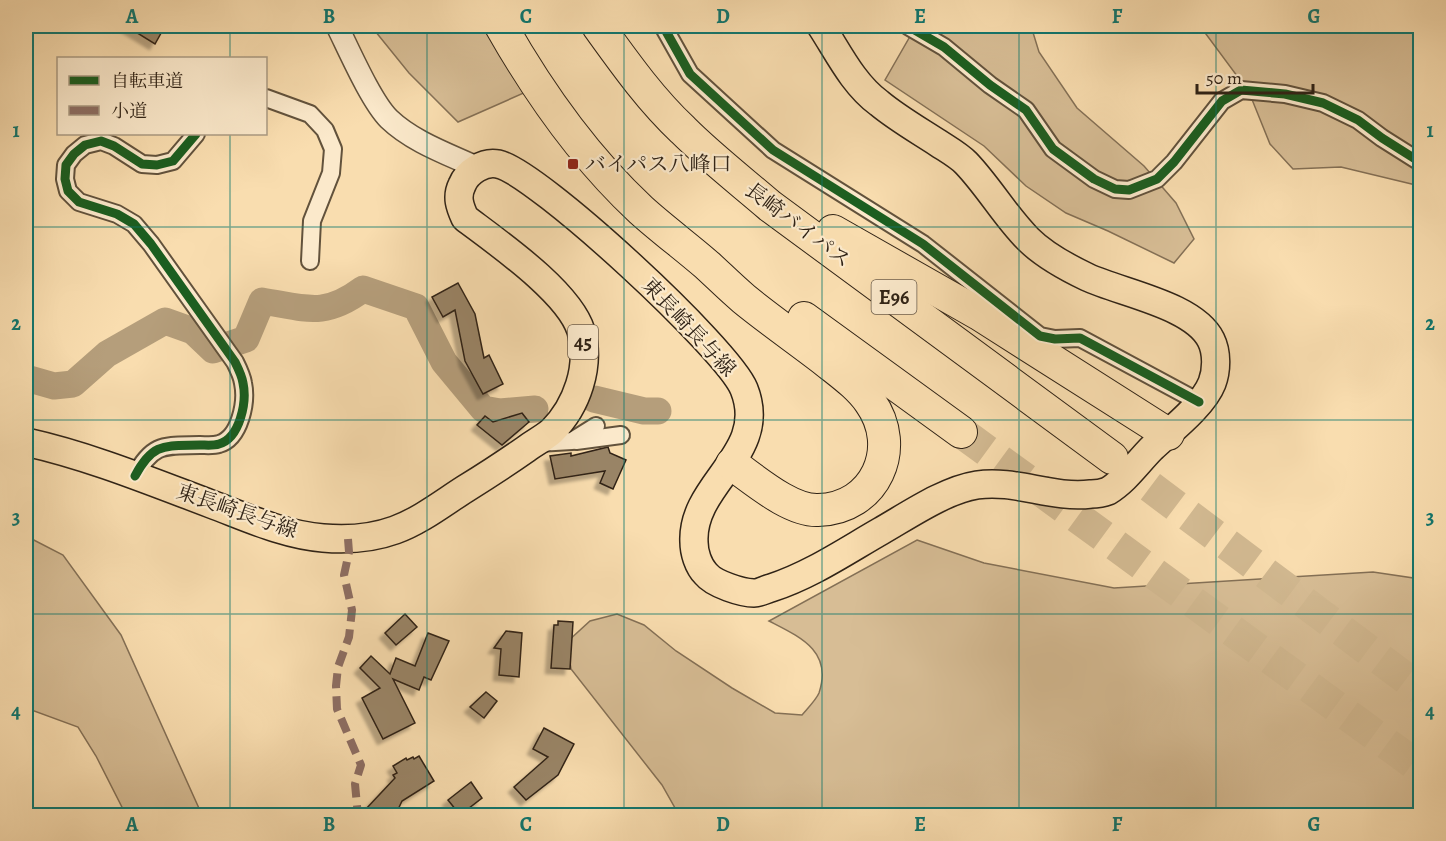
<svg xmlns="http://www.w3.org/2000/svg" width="1446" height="841" font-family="Alegreya,'Noto Serif JP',serif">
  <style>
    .green { fill: #d7bd95; stroke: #847056; stroke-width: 1.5 }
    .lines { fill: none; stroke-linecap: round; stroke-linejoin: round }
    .river { stroke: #b59e7b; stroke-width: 27 }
    .building { fill: #998466; stroke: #302316; stroke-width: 1.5; filter: url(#shadow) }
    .motorway-tunnel { stroke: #d1b890; stroke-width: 32; stroke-dasharray: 32 16; stroke-linecap: butt }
    .minor-casing { stroke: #62523c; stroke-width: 20 }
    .tertiary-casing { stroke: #62523c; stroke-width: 24 }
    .primary-casing { stroke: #302316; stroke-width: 30 }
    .motorway-casing { stroke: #302316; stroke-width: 34 }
    .minor { stroke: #fbe9cb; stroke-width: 16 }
    .tertiary { stroke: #fbe9cb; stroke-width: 21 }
    .primary { stroke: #f9ddaf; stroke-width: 27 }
    .motorway { stroke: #f9ddaf; stroke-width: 32 }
    .quiet { stroke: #8d6e63; stroke-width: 8; stroke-dasharray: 15 8; stroke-linecap: butt }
    .cycleway-casing { stroke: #fbe9cb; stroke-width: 13 }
    .cycleway { stroke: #1b5e20; stroke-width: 9 }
    .grid { fill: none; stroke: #0f766e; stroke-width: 1.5; stroke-opacity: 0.55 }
    .poi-dot { fill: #8f2418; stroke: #fbe9cb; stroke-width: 2 }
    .labels { text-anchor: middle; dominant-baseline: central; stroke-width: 4.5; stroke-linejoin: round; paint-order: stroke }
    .shield { fill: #fbe9cb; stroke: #6d5e4c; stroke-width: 1.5 }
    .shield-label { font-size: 20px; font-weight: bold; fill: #302316 }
    .poi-label { font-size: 21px; fill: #302316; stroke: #fbe9cb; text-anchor: start }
    .street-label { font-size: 21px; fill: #302316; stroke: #fbe9cb }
    .neatline { fill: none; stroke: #0f766e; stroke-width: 2 }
    .grid-label { font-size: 20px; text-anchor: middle; font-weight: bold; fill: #0f766e }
  </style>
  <defs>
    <filter id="shadow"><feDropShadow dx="-5.5" dy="5.5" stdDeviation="1.5" flood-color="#0004"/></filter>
  </defs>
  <rect width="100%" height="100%" fill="#f9ddaf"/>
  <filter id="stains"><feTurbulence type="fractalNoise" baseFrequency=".00333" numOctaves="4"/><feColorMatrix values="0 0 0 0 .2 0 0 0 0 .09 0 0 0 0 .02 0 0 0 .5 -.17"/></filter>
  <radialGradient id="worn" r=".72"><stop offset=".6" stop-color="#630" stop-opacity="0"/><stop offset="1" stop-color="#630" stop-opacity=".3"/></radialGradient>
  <g class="green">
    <polygon points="371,26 483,26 526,92 458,122 409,73"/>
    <polygon points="916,26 1031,26 1039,52 1077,108 1144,166 1176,203 1194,239 1174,263 1108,231 1066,213 1026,186 984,146 885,80"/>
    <polygon points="1200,26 1420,26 1420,186 1341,167 1293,169 1270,144 1249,92"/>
    <polygon points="26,536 63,555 121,635 202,815 126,815 96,756 78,727 26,708"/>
    <path d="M917,540L984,563L1114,588L1373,572L1420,579V815H679L662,785L571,669L567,642L590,621L617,614L644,625L676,651L732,688L775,713L802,715C807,709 816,700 819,693C833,651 800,637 769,621Z"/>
  </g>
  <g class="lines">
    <g class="river">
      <path d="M26,378L54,386L73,384L107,354L165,321L193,331L213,350L246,339L262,301C306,308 324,318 363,289L416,307L444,362L483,409L500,412L535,409"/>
      <polyline points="594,399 644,411 658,411"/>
    </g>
  </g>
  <g class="building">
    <polygon points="126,26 165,26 155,44"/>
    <polygon points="458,283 475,314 484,358 489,355 503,384 483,394 465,361 455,310 443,317 432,297"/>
    <polygon points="522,413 529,422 502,445 477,425 485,416 493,422"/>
    <polygon points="608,447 610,453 626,460 613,489 600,483 605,471 555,479 550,456 571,453 571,456"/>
    <polygon points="405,614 417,627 396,645 385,633"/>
    <polygon points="558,621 573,622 570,669 551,668 554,625 558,625"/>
    <polygon points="506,631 522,633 519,677 499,675 501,649 494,648"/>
    <polygon points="428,633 449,641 431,680 424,677 419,690 393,679 415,723 383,739 362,698 380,688 360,668 371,656 390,674 396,658 415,666"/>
    <polygon points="486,692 497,701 484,718 470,707"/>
    <polygon points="544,728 574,744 558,775 526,800 514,787 548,757 533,749"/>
    <polygon points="419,756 434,781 402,801 395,816 371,816 365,810 395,778 393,775 397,773 393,766 406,758 407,760 413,757 414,759"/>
    <polygon points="471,782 482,798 460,815 448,800"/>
  </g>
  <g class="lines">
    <g class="motorway-tunnel">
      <polyline points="961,432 1420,768"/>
      <polyline points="1112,458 1420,689"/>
    </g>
    <g class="minor-casing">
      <g id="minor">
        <polyline points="663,26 690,74 773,150 923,244 1040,336 1055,339 1080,338 1199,402"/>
        <polyline points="908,26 944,47 990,85 1026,110 1053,149 1094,179 1115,189 1129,190 1157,179 1174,162 1222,101 1241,90 1285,94 1323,103 1358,120 1382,138 1420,162"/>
        <polyline points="266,98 310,114 325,130 333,149 331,173 312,221 310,261"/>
        <polyline points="576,441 621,435"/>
        <polyline points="538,443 572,441 596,426"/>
        <path d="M135,476C153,442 165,446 200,445C206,445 213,446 219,444C240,438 247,402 243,383C242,376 238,368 235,362L151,244L134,224L117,214L79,202L68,191L65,179L66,165L74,154L85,145L101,141L114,146L142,164L157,165L173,161L196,134"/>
      </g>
    </g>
    <g class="tertiary-casing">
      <path id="tertiary" d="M337,26C349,50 371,101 389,119C413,142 448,154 478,168"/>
    </g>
    <g class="primary-casing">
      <path id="primary" d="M26,442C89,456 150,481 211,504C246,517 284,535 323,538C346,540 373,538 395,530C420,521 443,503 465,489C486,476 506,463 526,449C534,443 544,438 552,431C577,406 591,366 581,331C569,292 498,243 465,218C460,207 456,197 462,185C467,172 484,161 498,164C537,172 728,349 744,389C770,454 691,483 694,542C694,552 698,566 706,574C714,584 742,593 754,593C760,593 766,589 771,588C811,575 846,551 881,531C909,515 945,490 977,485C1015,479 1052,499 1091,494C1096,494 1103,493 1108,491C1125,481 1138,462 1152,448C1170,431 1203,406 1212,383C1217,370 1217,352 1211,340C1194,305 1121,293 1087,277C1066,267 1044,255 1028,239C1005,216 989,187 966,163C958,155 947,149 938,143C918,130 897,118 879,103C853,84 838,52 821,26"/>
    </g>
    <g class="motorway-casing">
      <g id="motorway">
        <path d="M501,26C539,93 584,157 641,210C662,229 685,246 707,265C719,276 731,288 744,299C771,321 800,341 827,362C842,374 859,386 870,402C903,448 875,509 818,510C790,511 755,480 732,464"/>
        <path d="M598,26C624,62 650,99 683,130C710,157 741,181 770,206L1112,458"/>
        <polyline points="833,231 979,314 1168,434"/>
        <polyline points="804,318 961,432"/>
      </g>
    </g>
    <use href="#minor" class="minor"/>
    <use href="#tertiary" class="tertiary"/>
    <use href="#primary" class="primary"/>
    <use href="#motorway" class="motorway"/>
    <polyline class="quiet" points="348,539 349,552 344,575 352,610 349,637 338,667 336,686 337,709 361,765 355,784 358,816"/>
    <g class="cycleway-casing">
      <g id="cycleway">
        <polyline points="663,26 690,74 773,150 923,244 1040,336 1055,339 1080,338 1199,402"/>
        <polyline points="908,26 944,47 990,85 1026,110 1053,149 1094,179 1115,189 1129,190 1157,179 1174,162 1222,101 1241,90 1285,94 1323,103 1358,120 1382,138 1420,162"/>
        <path d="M135,476C153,442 165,446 200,445C206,445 213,446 219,444C240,438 247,402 243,383C242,376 238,368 235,362L151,244L134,224L117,214L79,202L68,191L65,179L66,165L74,154L85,145L101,141L114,146L142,164L157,165L173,161L196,134"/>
      </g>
    </g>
    <use href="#cycleway" class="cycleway"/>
  </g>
  <path class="grid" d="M230,26V58M427,26V816M624,26V816M822,26V816M1019,26V816M1216,26V816M230,134V816M26,227H1420M26,420H1420M26,614H1420"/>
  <rect class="poi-dot" x="567" y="158" width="12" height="12" rx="3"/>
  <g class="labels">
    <g class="shield">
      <rect x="871.5" y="280" width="45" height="34" rx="4.5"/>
      <rect x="568" y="325" width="30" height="34" rx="4.5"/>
    </g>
    <g class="shield-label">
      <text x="894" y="297">E96</text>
      <text x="583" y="342">45</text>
    </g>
    <g class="poi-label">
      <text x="585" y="164">バイパス八峰口</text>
    </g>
    <g class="street-label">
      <text transform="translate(798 225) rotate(37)">長崎バイパス</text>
      <text transform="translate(689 327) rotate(47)">東長崎長与線</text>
      <text transform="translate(237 511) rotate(19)">東長崎長与線</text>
    </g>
  </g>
  <rect width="1446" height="841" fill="none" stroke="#f9ddaf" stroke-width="66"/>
  <rect x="57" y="57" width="210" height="78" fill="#fbe9cb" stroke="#aa9a83" stroke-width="1.5"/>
  <rect x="69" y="76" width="30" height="9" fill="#1b5e20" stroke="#aa9a83" stroke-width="1.5"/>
  <text x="111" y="87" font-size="18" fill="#302316">自転車道</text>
  <rect x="69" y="106" width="30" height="9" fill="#8d6e63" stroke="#aa9a83" stroke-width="1.5"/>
  <text x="111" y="117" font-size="18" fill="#302316">小道</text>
  <path d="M1197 84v9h116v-9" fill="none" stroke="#302316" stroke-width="3"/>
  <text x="1206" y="84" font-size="18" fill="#302316" stroke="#fbe9cb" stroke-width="4.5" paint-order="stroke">50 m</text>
  <rect x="33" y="33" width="1380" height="775" class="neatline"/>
  <g class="grid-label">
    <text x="132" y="23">A</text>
    <text x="329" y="23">B</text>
    <text x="526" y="23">C</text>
    <text x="723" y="23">D</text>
    <text x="920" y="23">E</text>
    <text x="1117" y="23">F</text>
    <text x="1314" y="23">G</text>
    <text x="16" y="137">1</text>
    <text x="1430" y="137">1</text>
    <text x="16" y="330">2</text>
    <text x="1430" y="330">2</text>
    <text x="16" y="524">3</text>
    <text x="1430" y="524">3</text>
    <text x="16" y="718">4</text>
    <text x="1430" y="718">4</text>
    <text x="132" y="831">A</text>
    <text x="329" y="831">B</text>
    <text x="526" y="831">C</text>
    <text x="723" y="831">D</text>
    <text x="920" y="831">E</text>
    <text x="1117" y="831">F</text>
    <text x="1314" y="831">G</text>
  </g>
  <rect width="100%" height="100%" filter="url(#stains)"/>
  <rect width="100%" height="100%" fill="url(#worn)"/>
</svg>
